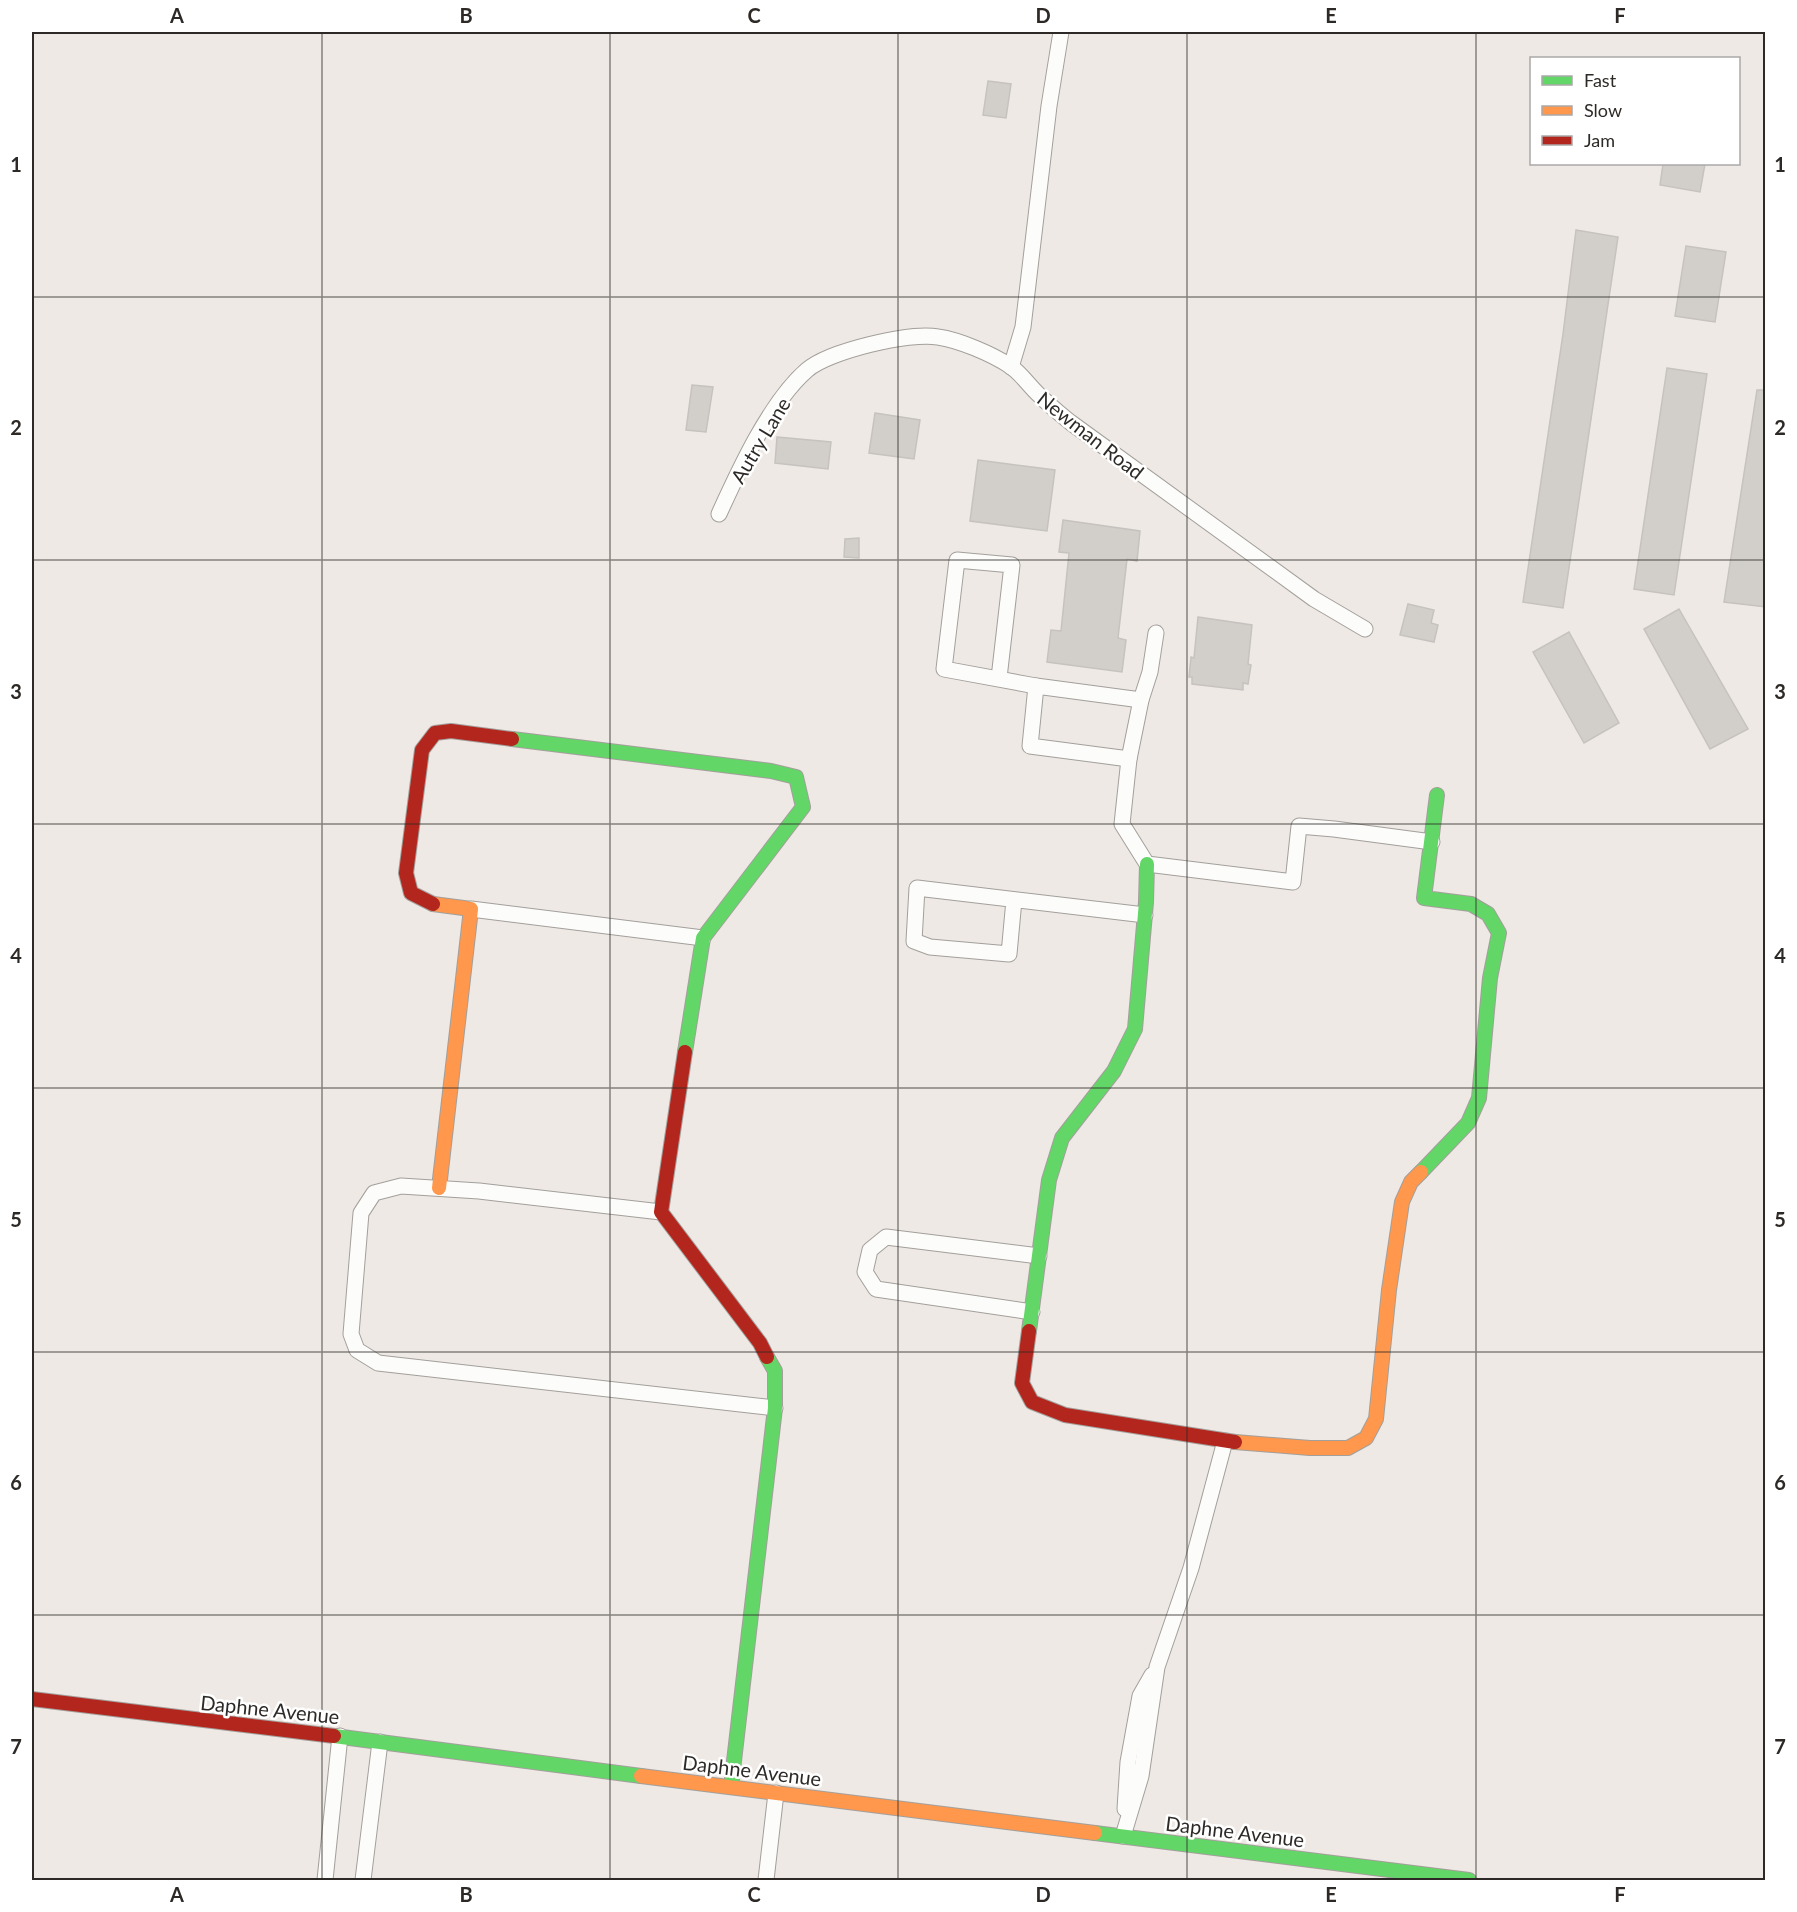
<svg xmlns="http://www.w3.org/2000/svg" width="1797" height="1912" font-family="Lato,sans-serif">
  <style>
    .building { fill: #d2cfcb; stroke: #c6c2bf; stroke-width: 1.5 }
    .lines { fill: none; stroke-linecap: round; stroke-linejoin: round }
    .street-casing { stroke: #a39f9b; stroke-width: 17 }
    .fast-casing { stroke: #a39f9b; stroke-width: 16 }
    .slow-casing { stroke: #a39f9b; stroke-width: 16 }
    .jam-casing { stroke: #a39f9b; stroke-width: 16 }
    .street { stroke: #fcfcfb; stroke-width: 15 }
    .fast { stroke: #63d668; stroke-width: 14 }
    .slow { stroke: #ff974d; stroke-width: 14 }
    .jam { stroke: #b3261e; stroke-width: 14 }
    .grid { fill: none; stroke: #2d2926; stroke-width: 1.5; stroke-opacity: 0.55 }
    .labels { text-anchor: middle; dominant-baseline: central; stroke-width: 5; stroke-linejoin: round; paint-order: stroke }
    .street-label { font-size: 20px; fill: #2d2926; stroke: #fff }
    .neatline { fill: none; stroke: #2d2926; stroke-width: 2 }
    .grid-label { font-size: 20px; text-anchor: middle; font-weight: bold; fill: #2d2926 }
  </style>
  <rect width="100%" height="100%" fill="#eee9e4"/>
  <g class="building">
    <polygon points="988,81 1011,84 1006,118 983,115"/>
    <polygon points="1663,164 1705,164 1700,192 1660,185"/>
    <polygon points="1576,230 1618,237 1563,608 1523,602 1563,334"/>
    <polygon points="1686,246 1726,252 1715,322 1675,316"/>
    <polygon points="1667,368 1707,374 1674,595 1634,589"/>
    <polygon points="692,385 713,387 706,432 686,430"/>
    <polygon points="1757,390 1766,390 1766,607 1724,602"/>
    <polygon points="875,413 920,420 914,459 869,453"/>
    <polygon points="777,437 831,442 828,469 775,463"/>
    <polygon points="978,460 1055,470 1047,531 970,521"/>
    <polygon points="1063,520 1140,531 1137,561 1127,559 1118,638 1126,640 1122,672 1047,662 1051,630 1061,631 1069,553 1059,552"/>
    <polygon points="859,538 859,558 844,557 845,539"/>
    <polygon points="1408,604 1434,610 1431,623 1438,625 1434,642 1400,635"/>
    <polygon points="1679,609 1748,729 1710,749 1644,629"/>
    <polygon points="1198,617 1252,625 1248,664 1251,665 1248,684 1243,683 1243,690 1192,684 1192,677 1189,677 1191,657 1194,658"/>
    <polygon points="1569,632 1619,723 1584,743 1533,652"/>
  </g>
  <g class="lines">
    <g class="street-casing">
      <g id="street">
        <polyline points="1011,367 1023,327 1049,106 1061,32"/>
        <path d="M719,514C739,470 770,402 807,370C829,351 909,332 938,337C959,340 992,354 1010,366C1021,373 1029,386 1039,395C1049,405 1059,413 1070,422L1314,599L1365,629"/>
        <polyline points="1156,633 1150,672 1141,700 1129,759 1122,824 1147,864 1293,882 1299,826 1334,829 1432,842"/>
        <polyline points="999,678 1012,565 957,560 944,669 1036,686"/>
        <polyline points="1129,759 1030,746 1036,686 1141,700"/>
        <polyline points="1014,900 1009,954 930,947 914,941 917,888 1145,915"/>
        <polyline points="471,909 703,938"/>
        <polyline points="661,1212 479,1191 401,1186 374,1193 361,1213 351,1334 357,1350 378,1363 775,1408"/>
        <polyline points="1032,1312 876,1289 865,1272 870,1250 886,1237 1039,1256"/>
        <polyline points="1125,1809 1128,1762 1140,1696 1152,1675"/>
        <polyline points="1123,1836 1141,1776 1157,1667 1191,1568 1225,1441"/>
        <polyline points="325,1880 340,1736"/>
        <polyline points="363,1880 380,1742"/>
        <polyline points="766,1880 776,1793"/>
      </g>
    </g>
    <g class="fast-casing">
      <g id="fast">
        <polyline points="512,739 771,771 796,777 803,807 703,938 685,1052"/>
        <polyline points="1421,1172 1468,1123 1479,1098 1490,978 1499,933 1488,914 1471,904 1424,898 1437,795"/>
        <polyline points="1029,1331 1049,1180 1062,1138 1114,1071 1135,1029 1146,902 1147,864"/>
        <polyline points="334,1736 641,1776"/>
        <polyline points="731,1787 775,1408 775,1371 767,1357"/>
        <polyline points="1095,1833 1469,1880"/>
      </g>
    </g>
    <g class="slow-casing">
      <g id="slow">
        <polyline points="433,904 471,909 439,1188"/>
        <polyline points="1235,1442 1310,1448 1348,1448 1366,1438 1376,1419 1389,1290 1402,1202 1411,1182 1421,1172"/>
        <polyline points="641,1776 1095,1833"/>
      </g>
    </g>
    <g class="jam-casing">
      <g id="jam">
        <polyline points="433,904 411,893 406,873 422,750 435,733 451,731 512,739"/>
        <polyline points="685,1052 661,1212 760,1343 767,1357"/>
        <polyline points="1029,1331 1022,1383 1032,1402 1065,1415 1235,1442"/>
        <polyline points="32,1699 334,1736"/>
      </g>
    </g>
    <use href="#street" class="street"/>
    <use href="#fast" class="fast"/>
    <use href="#slow" class="slow"/>
    <use href="#jam" class="jam"/>
  </g>
  <path class="grid" d="M322,32V1880M610,32V1880M898,32V1880M1187,32V1880M1476,32V1880M32,297H1766M32,560H1766M32,824H1766M32,1088H1766M32,1352H1766M32,1615H1766"/>
  <g class="labels">
    <g class="street-label">
      <text transform="translate(1091 435) rotate(38)">Newman Road</text>
      <text transform="translate(760 440) rotate(-59)">Autry Lane</text>
      <text transform="translate(270 1709) rotate(6)">Daphne Avenue</text>
      <text transform="translate(752 1770) rotate(7)">Daphne Avenue</text>
      <text transform="translate(1235 1831) rotate(7)">Daphne Avenue</text>
    </g>
  </g>
  <rect width="1797" height="1912" fill="none" stroke="#ffffff" stroke-width="66"/>
  <rect x="1530" y="57" width="210" height="108" fill="#ffffff" stroke="#aba9a8" stroke-width="1.5"/>
  <rect x="1542" y="76" width="30" height="9" fill="#63d668" stroke="#aba9a8" stroke-width="1.5"/>
  <text x="1584" y="87" font-size="18" fill="#2d2926">Fast</text>
  <rect x="1542" y="106" width="30" height="9" fill="#ff974d" stroke="#aba9a8" stroke-width="1.5"/>
  <text x="1584" y="117" font-size="18" fill="#2d2926">Slow</text>
  <rect x="1542" y="136" width="30" height="9" fill="#b3261e" stroke="#aba9a8" stroke-width="1.5"/>
  <text x="1584" y="147" font-size="18" fill="#2d2926">Jam</text>
  <rect x="33" y="33" width="1731" height="1846" class="neatline"/>
  <g class="grid-label">
    <text x="177" y="23">A</text>
    <text x="466" y="23">B</text>
    <text x="754" y="23">C</text>
    <text x="1043" y="23">D</text>
    <text x="1331" y="23">E</text>
    <text x="1620" y="23">F</text>
    <text x="16" y="172">1</text>
    <text x="1780" y="172">1</text>
    <text x="16" y="435">2</text>
    <text x="1780" y="435">2</text>
    <text x="16" y="699">3</text>
    <text x="1780" y="699">3</text>
    <text x="16" y="963">4</text>
    <text x="1780" y="963">4</text>
    <text x="16" y="1227">5</text>
    <text x="1780" y="1227">5</text>
    <text x="16" y="1490">6</text>
    <text x="1780" y="1490">6</text>
    <text x="16" y="1754">7</text>
    <text x="1780" y="1754">7</text>
    <text x="177" y="1902">A</text>
    <text x="466" y="1902">B</text>
    <text x="754" y="1902">C</text>
    <text x="1043" y="1902">D</text>
    <text x="1331" y="1902">E</text>
    <text x="1620" y="1902">F</text>
  </g>
</svg>
